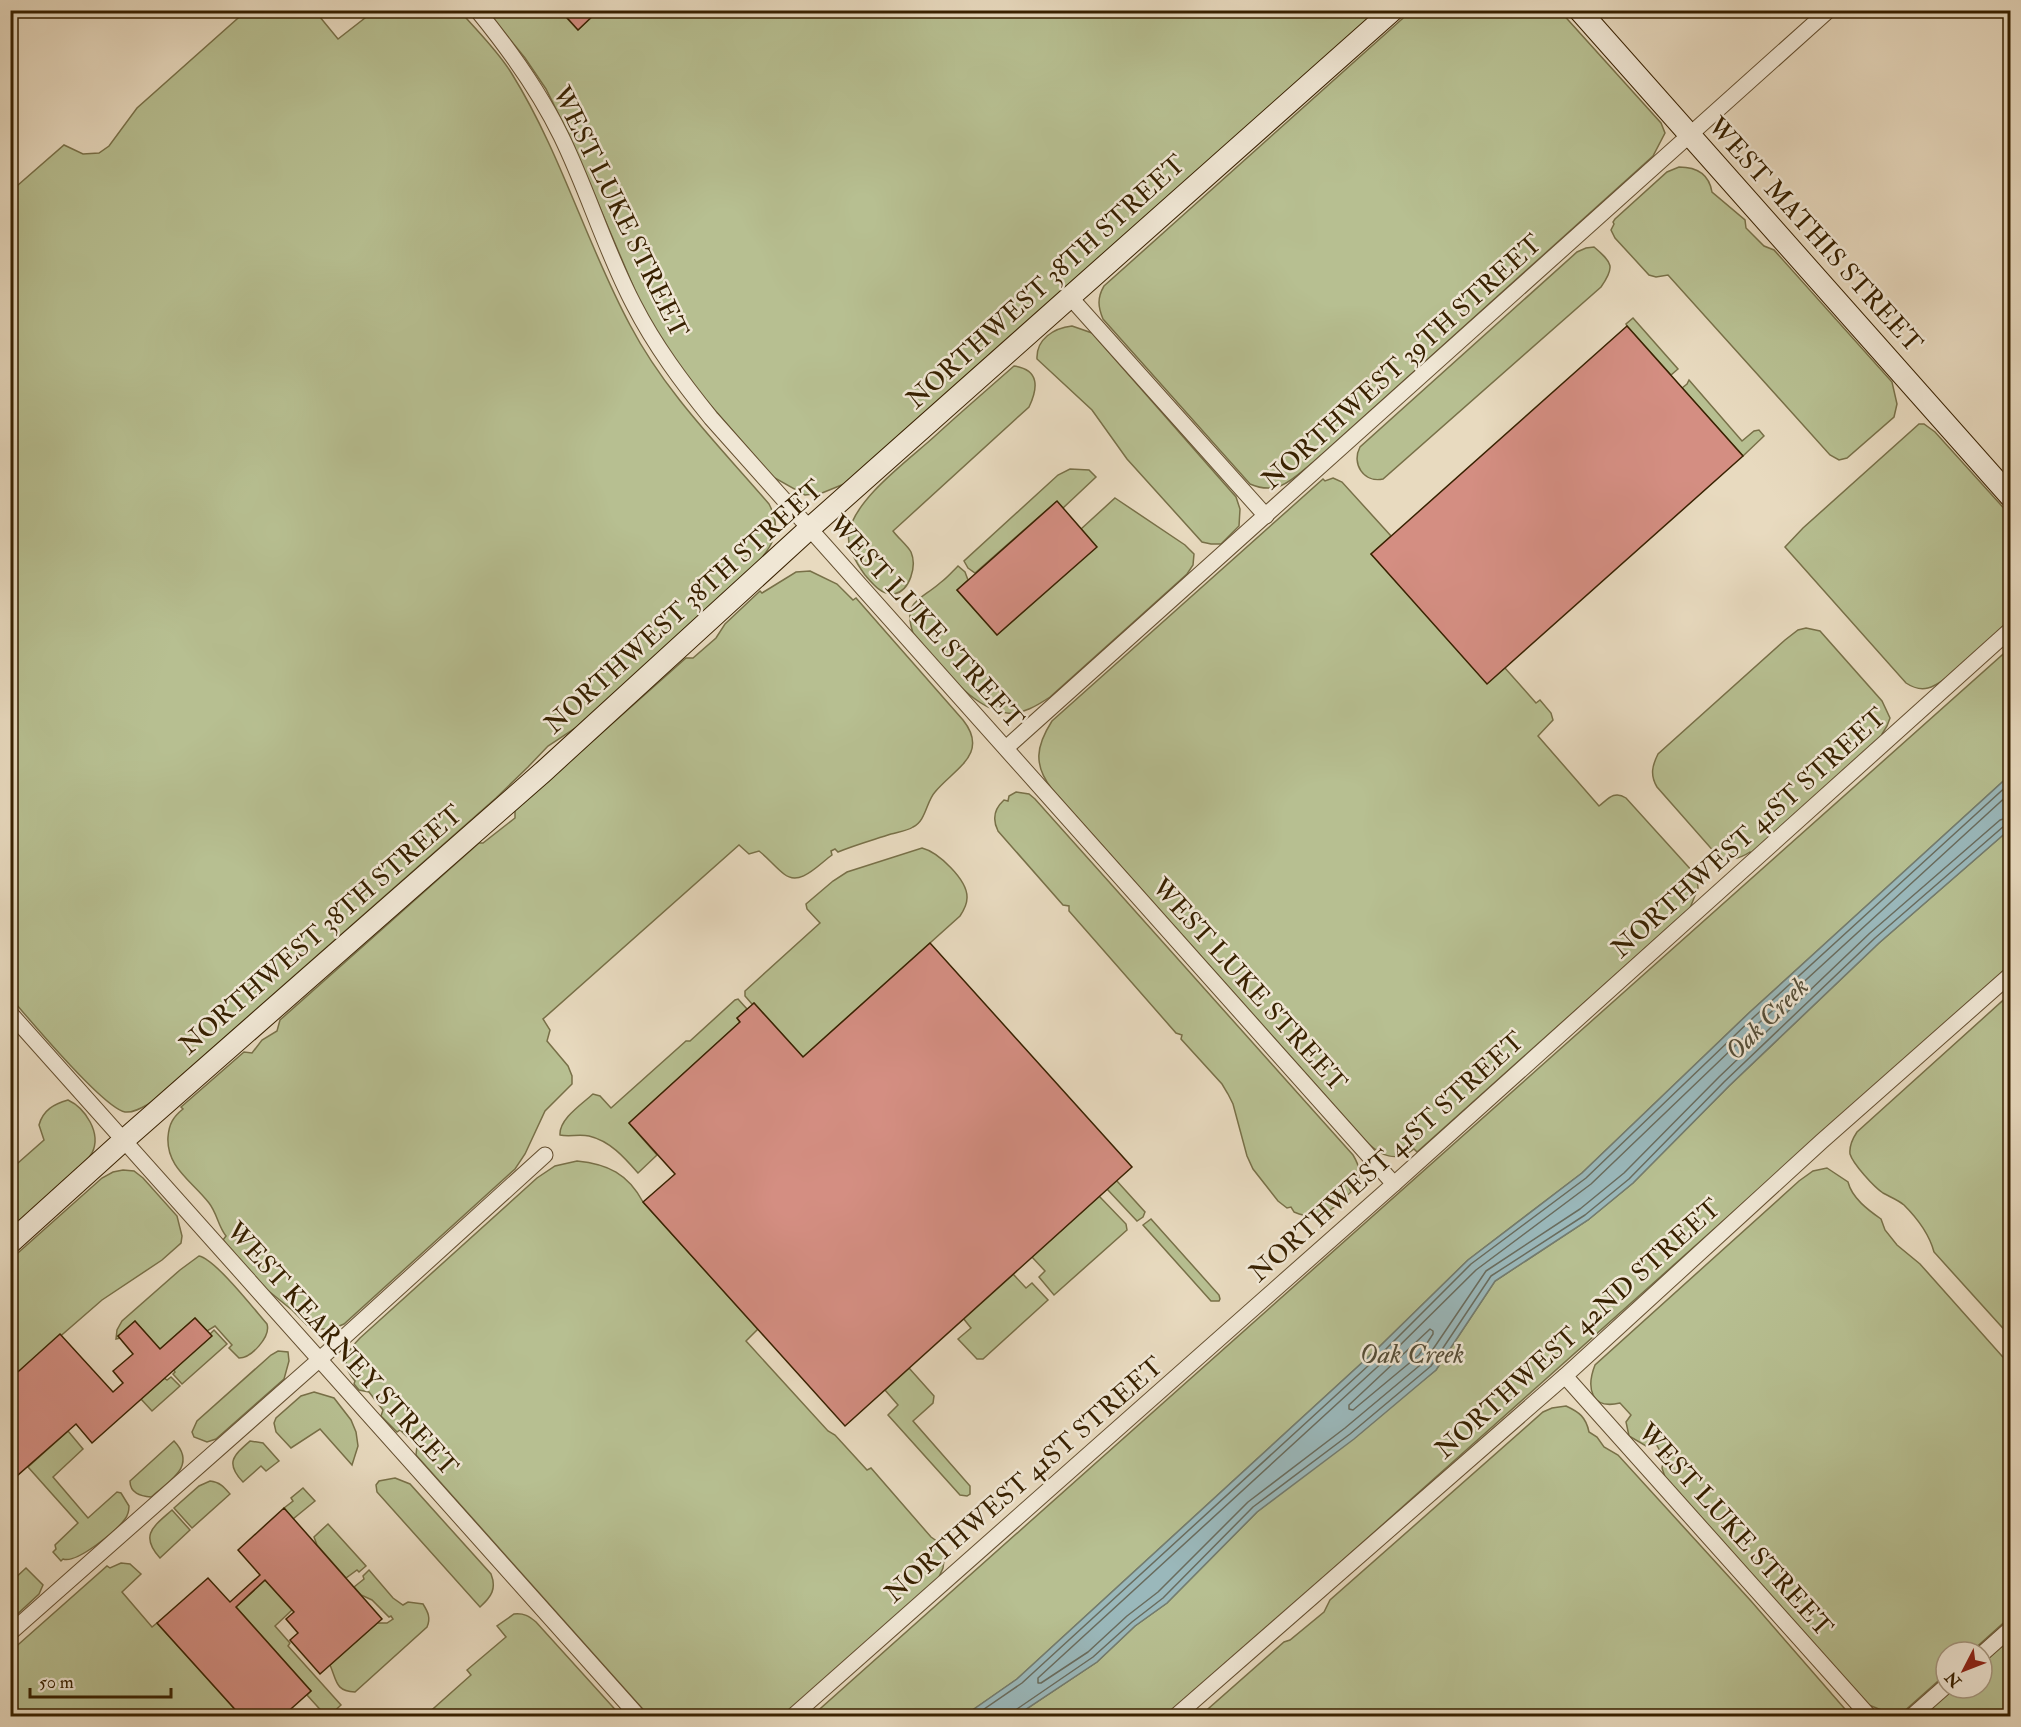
<svg xmlns="http://www.w3.org/2000/svg" width="2021" height="1727" font-family="'IM FELL Double Pica',serif">
  <style>
    .green { fill: #b7bf91; stroke: #787048; stroke-width: 1.5 }
    .water { fill: #9ab8bb; stroke: #737c70; stroke-width: 1.5 }
    .lines { fill: none; stroke-linecap: round; stroke-linejoin: round }
    .shore { stroke: #696c5e; stroke-width: 1.5 }
    .building { fill: #d48e82; stroke: #382100; stroke-width: 1.5 }
    .street-casing { stroke: #644f30; stroke-width: 17 }
    .secondary-casing { stroke: #382100; stroke-width: 23 }
    .street { stroke: #f0e7d5; stroke-width: 15 }
    .secondary { stroke: #f0e7d5; stroke-width: 21 }
    .labels { text-anchor: middle; dominant-baseline: central; stroke-width: 5; stroke-linejoin: round; paint-order: stroke }
    .street-label { font-size: 26px; fill: #382100; stroke: #f0e7d5 }
    .water-label { font-size: 27px; font-style: italic; fill: #554e38; stroke: #f0e7d5 }
  </style>
  <rect width="100%" height="100%" fill="#e8dabf"/>
  <filter id="stains"><feTurbulence type="fractalNoise" baseFrequency=".00333" numOctaves="4"/><feColorMatrix values="0 0 0 0 .2 0 0 0 0 .09 0 0 0 0 .02 0 0 0 .5 -.17"/></filter>
  <radialGradient id="worn" r=".72"><stop offset=".6" stop-color="#630" stop-opacity="0"/><stop offset="1" stop-color="#630" stop-opacity=".3"/></radialGradient>
  <g class="green">
    <polygon points="599,10 1379,11 844,484 822,493 805,495 773,477 693,385 668,351 642,307 569,135 546,89 525,58 487,11 560,11 578,30"/>
    <path d="M246,11H315L338,39L374,11H460C477,31 498,51 512,74C561,153 586,243 630,325C665,392 720,447 769,504C785,534 769,550 749,572L577,727L548,746L528,767L496,798L150,1103C143,1107 134,1113 125,1112C103,1108 29,1019 11,998L10,192L64,145L83,154L99,153L109,146L137,108Z"/>
    <path d="M1411,11H1560L1661,123L1665,133L1653,156L1316,460C1294,477 1280,497 1250,484L1103,319C1098,307 1097,298 1104,286Z"/>
    <path d="M1679,167C1696,167 1709,174 1712,192L1745,220L1746,228L1764,246L1774,250L1892,382L1897,404L1894,417L1847,458L1839,460L1830,455L1668,275L1656,277L1649,275L1615,238L1611,230L1614,224L1613,222L1615,219L1667,172Z"/>
    <path d="M1594,247C1613,263 1615,267 1601,287L1383,479C1364,483 1351,464 1360,447L1577,252L1586,248Z"/>
    <polygon points="1633,318 1678,369 1671,375 1627,326 1626,324"/>
    <path d="M1072,326L1092,333L1236,497L1240,509L1239,526L1221,544H1211L1202,542L1127,459L1092,410L1037,359C1036,339 1054,328 1072,326Z"/>
    <path d="M1014,366C1040,370 1038,388 1029,407L893,531C898,538 907,545 911,552C917,566 910,591 894,594C882,596 872,583 865,575C857,564 846,547 849,533C854,499 910,459 935,436C961,412 988,389 1014,366Z"/>
    <polygon points="1689,380 1742,441 1754,431 1759,430 1764,436 1743,456 1682,388 1687,384"/>
    <path d="M1919,424H1924L1935,432L2010,515V621C1995,636 1946,684 1928,688C1920,690 1912,687 1906,683L1785,547L1803,528Z"/>
    <polygon points="1070,469 1089,470 1096,477 1063,508 1056,502 975,573 968,568 964,561 1058,475"/>
    <path d="M1333,478L1342,482L1391,536L1371,554L1505,668L1536,703L1540,700L1551,713L1553,720L1538,736L1599,806C1608,799 1614,790 1626,798L1693,872L1697,879L1698,888L1690,908L1417,1152L1414,1149C1397,1163 1380,1156 1366,1141L1052,789C1033,765 1036,746 1052,721L1323,479L1325,481Z"/>
    <path d="M1115,498L1185,545L1194,554L1193,565L1187,574L1050,697C1038,705 1022,715 1007,713C970,709 936,659 913,633C902,601 921,600 940,583C947,578 952,572 958,566L965,572L968,580L957,590L997,635L1096,547L1081,529Z"/>
    <path d="M810,571L837,584L853,600L856,598L963,720C990,754 954,769 935,792C926,802 926,821 913,827C907,831 898,832 891,834C873,840 855,845 838,852L835,849L831,851L832,855C818,865 800,887 784,874C775,867 768,858 759,851L749,854L739,845L543,1019L550,1030L547,1041L568,1066L572,1076V1084L545,1111L525,1154L515,1169L344,1324L332,1329H318L307,1325L292,1310L260,1284L223,1240L226,1236C218,1226 217,1213 209,1203C192,1181 166,1167 168,1137C169,1124 173,1117 183,1109L181,1107L244,1052L252,1053L262,1040L277,1031L280,1020L479,843H483L515,818V810L686,658H693L716,638L725,624L760,591L762,593L796,572Z"/>
    <path d="M1806,628L1820,631L1882,701L1890,718L1887,726L1882,734L1884,737L1752,854L1750,852C1738,860 1729,861 1716,854L1657,787C1650,775 1652,766 1658,754L1785,640L1798,630Z"/>
    <polygon points="2010,648 2010,775 1750,1012 1582,1173 1468,1260 1377,1349 1017,1679 964,1716 812,1716"/>
    <path d="M1016,792L1029,794L1035,799L1353,1155C1359,1165 1363,1176 1354,1186L1350,1183L1348,1184L1351,1192C1330,1210 1323,1224 1294,1212L1291,1207L1287,1208L1278,1201L1253,1169L1247,1156L1233,1104L1228,1094L1222,1084L1181,1039L1182,1035L1176,1033L1069,911V906L1063,905L998,831C992,819 994,809 1004,800L1008,801L1009,796Z"/>
    <polygon points="2010,829 2010,965 1168,1716 1016,1716 1097,1662 1135,1626 1167,1603 1257,1512 1436,1370 1495,1281 1588,1220 1633,1183 1729,1086 1879,943"/>
    <path d="M922,848C938,852 968,880 967,898C967,905 964,910 960,916L803,1057L754,1003L752,1004L745,996V991L820,923L807,909L806,904L833,881L847,872Z"/>
    <path d="M2010,994V1336L1934,1252C1929,1233 1917,1218 1904,1205C1898,1200 1890,1197 1883,1193C1874,1187 1853,1164 1850,1154C1849,1145 1853,1138 1857,1132Z"/>
    <path d="M738,999L747,1009L737,1018L740,1022L629,1123L657,1155L638,1173C624,1157 610,1141 589,1136C579,1134 569,1137 560,1135C559,1119 582,1104 593,1094L600,1096L611,1108L686,1041H690L735,1000Z"/>
    <path d="M68,1100C85,1108 102,1133 92,1153C85,1165 72,1174 63,1183C45,1199 28,1214 11,1230L10,1170L44,1140L39,1125C43,1110 54,1104 68,1100Z"/>
    <path d="M577,1161C608,1164 628,1174 643,1202L758,1329L746,1341L828,1431L835,1435L867,1470L871,1468L931,1537L941,1544L939,1549L941,1552L943,1550L945,1552L943,1568L938,1579L784,1716H649L416,1455L417,1446L400,1430L397,1432L381,1416L383,1410L369,1392L359,1390L354,1384L355,1381C340,1364 346,1352 360,1338L537,1178L555,1166Z"/>
    <path d="M1827,1168L1848,1182C1852,1198 1868,1210 1881,1219L1885,1230L1897,1245L1920,1264L2010,1365V1617L1971,1652H1946V1674L1901,1714H1891L1864,1703L1665,1477L1662,1468L1664,1458L1656,1444L1646,1446L1629,1436L1626,1422L1631,1415L1620,1403C1591,1410 1586,1388 1595,1365L1799,1181L1813,1171Z"/>
    <polygon points="123,1170 134,1171 143,1178 177,1216 182,1236 181,1243 162,1260 102,1300 11,1379 10,1260 102,1178 113,1172"/>
    <polygon points="1116,1180 1145,1212 1143,1217 1137,1221 1107,1189"/>
    <polygon points="1099,1196 1126,1224 1127,1230 1054,1295 1039,1277 1045,1271 1032,1257"/>
    <polygon points="1151,1219 1219,1295 1220,1299 1219,1301 1211,1301 1143,1225"/>
    <path d="M199,1256C215,1259 254,1309 267,1324C271,1337 251,1358 239,1358L229,1348L232,1345L215,1326L207,1331L195,1318L160,1349L135,1321L118,1336L120,1338L116,1339L117,1330L122,1321L180,1270Z"/>
    <polygon points="1013,1274 1026,1288 1032,1283 1048,1300 983,1359 977,1359 958,1339 971,1328 963,1318"/>
    <polygon points="214,1330 227,1344 182,1384 173,1374 175,1372 174,1370"/>
    <polygon points="278,1351 288,1352 289,1361 284,1379 216,1439 207,1442 194,1437 192,1432 197,1421 271,1355"/>
    <polygon points="909,1368 934,1396 933,1403 913,1421 970,1486 970,1494 967,1496 960,1495 888,1415 898,1405 885,1390"/>
    <polygon points="171,1377 180,1386 152,1411 141,1399 164,1378 167,1380"/>
    <polygon points="314,1392 334,1398 351,1420 356,1432 358,1446 352,1465 320,1429 291,1448 276,1432 274,1423 276,1418 301,1396"/>
    <path d="M1566,1406C1579,1412 1586,1417 1589,1432L1597,1437L1604,1447L1618,1455L1751,1601L1851,1716H1200L1284,1642L1290,1640L1324,1612L1330,1600L1543,1412L1552,1408Z"/>
    <path d="M68,1431L83,1449L53,1477L88,1518L117,1492L121,1493L129,1506C129,1510 128,1515 125,1519C117,1530 77,1564 63,1559L61,1561L53,1552L56,1549L55,1545L78,1523L28,1467Z"/>
    <path d="M174,1441C198,1466 169,1481 151,1497C140,1496 130,1493 130,1481Z"/>
    <path d="M250,1441L263,1443L279,1461L266,1471L261,1466L243,1482C225,1463 233,1456 250,1441Z"/>
    <path d="M395,1478L410,1484L491,1574C497,1589 491,1597 480,1607L377,1492L376,1485L379,1481Z"/>
    <path d="M210,1481C220,1482 224,1487 230,1494L192,1528L174,1508L199,1486Z"/>
    <polygon points="303,1488 315,1501 293,1519 284,1508 293,1501 291,1498"/>
    <path d="M172,1510L190,1530L160,1558C139,1535 154,1526 172,1510Z"/>
    <polygon points="328,1524 366,1566 359,1572 357,1570 346,1578 317,1545 314,1537"/>
    <polygon points="121,1563 130,1564 141,1574 122,1592 152,1627 157,1623 241,1716 25,1716 11,1701 11,1651 107,1566 110,1568"/>
    <polygon points="26,1568 43,1585 39,1594 11,1620 11,1577 13,1580"/>
    <path d="M369,1570L393,1598L403,1605L408,1602L423,1604C428,1612 431,1618 427,1627L355,1692C335,1691 337,1681 330,1665L377,1623H387L393,1619L391,1616L389,1617L372,1600L361,1595L354,1587L364,1579L363,1576Z"/>
    <polygon points="265,1580 292,1610 275,1626 290,1643 288,1646 341,1705 329,1716 326,1716 307,1695 311,1691 236,1607"/>
    <path d="M514,1614C524,1613 529,1616 536,1622L621,1716H425L471,1675L467,1670L506,1637L497,1626Z"/>
    <polygon points="2010,1629 2010,1716 1912,1716 1946,1688 1982,1688 1982,1654"/>
  </g>
  <polygon class="water" points="2010,775 2010,829 1879,943 1729,1086 1633,1183 1588,1220 1495,1281 1436,1370 1354,1439 1257,1512 1167,1603 1135,1626 1097,1662 1016,1716 964,1716 1017,1679 1377,1349 1468,1260 1582,1173 1750,1012"/>
  <g class="lines">
    <g class="shore">
      <polyline points="2010,793 1760,1022 1591,1184 1476,1270 1386,1359 1038,1678 1038,1683 1041,1683 1088,1652 1127,1616 1158,1592 1248,1502 1345,1428 1425,1361 1486,1271 1580,1209 1624,1173 1719,1077 1870,933 2000,820 2010,817"/>
      <polygon points="1430,1329 1433,1331 1433,1334 1419,1355 1353,1410 1349,1409 1349,1405"/>
      <polyline points="974,1716 1022,1683 1381,1354 1471,1264 1586,1178 1755,1016 2010,783"/>
      <polyline points="1014,1716 1017,1709 1093,1657 1132,1622 1163,1598 1253,1507 1350,1434 1431,1366 1491,1276 1585,1215 1629,1179 1724,1082 1875,938 2004,826 2010,825"/>
    </g>
  </g>
  <g class="building">
    <polygon points="560,10 599,10 578,30"/>
    <polygon points="1627,326 1743,456 1487,684 1371,554"/>
    <polygon points="1057,501 1097,547 997,635 957,590"/>
    <polygon points="930,943 1132,1167 845,1426 643,1202 675,1174 629,1123 740,1022 737,1018 754,1003 803,1057"/>
    <polygon points="195,1318 212,1336 92,1443 76,1424 10,1482 10,1379 60,1334 113,1392 123,1383 113,1371 133,1354 118,1336 135,1321 160,1349"/>
    <polygon points="284,1508 382,1619 320,1674 290,1640 298,1633 286,1619 294,1612 265,1580 236,1607 311,1691 283,1716 241,1716 157,1623 208,1578 230,1602 260,1575 238,1550"/>
  </g>
  <g class="lines">
    <g class="street-casing">
      <g id="street">
        <path d="M477,10C509,49 539,91 561,136C588,191 605,250 634,305C655,346 682,382 711,418L1394,1184"/>
        <polyline points="1070,297 1266,516"/>
        <polyline points="1006,748 1829,10"/>
        <polyline points="10,1013 638,1716"/>
        <polyline points="1565,1376 1869,1716"/>
        <polyline points="10,1633 320,1359 545,1155"/>
        <polyline points="1982,1654 2010,1629"/>
        <polyline points="793,1716 1394,1184 2010,630"/>
        <polyline points="1176,1716 1565,1376 1822,1141 2010,975"/>
        <polyline points="1912,1716 1946,1686"/>
      </g>
    </g>
    <g class="secondary-casing">
      <g id="secondary">
        <polyline points="1579,10 2010,496"/>
        <polyline points="10,1243 124,1140 543,772 810,528 1393,10"/>
      </g>
    </g>
    <use href="#street" class="street"/>
    <use href="#secondary" class="secondary"/>
  </g>
  <g class="labels">
    <g class="street-label">
      <text transform="translate(620 212) rotate(64)">WEST LUKE STREET</text>
      <text transform="translate(1815 235) rotate(48)">WEST MATHIS STREET</text>
      <text transform="translate(1046 282) rotate(-42)">NORTHWEST 38TH STREET</text>
      <text transform="translate(1402 362) rotate(-42)">NORTHWEST 39TH STREET</text>
      <text transform="translate(684 607) rotate(-42)">NORTHWEST 38TH STREET</text>
      <text transform="translate(926 622) rotate(48)">WEST LUKE STREET</text>
      <text transform="translate(1749 833) rotate(-42)">NORTHWEST 41ST STREET</text>
      <text transform="translate(321 930) rotate(-41)">NORTHWEST 38TH STREET</text>
      <text transform="translate(1249 985) rotate(48)">WEST LUKE STREET</text>
      <text transform="translate(1387 1157) rotate(-42)">NORTHWEST 41ST STREET</text>
      <text transform="translate(1578 1329) rotate(-42)">NORTHWEST 42ND STREET</text>
      <text transform="translate(342 1349) rotate(48)">WEST KEARNEY STREET</text>
      <text transform="translate(1024 1480) rotate(-41)">NORTHWEST 41ST STREET</text>
      <text transform="translate(1735 1530) rotate(48)">WEST LUKE STREET</text>
    </g>
    <g class="water-label">
      <text transform="translate(1767 1019) rotate(-45)">Oak Creek</text>
      <text x="1412" y="1354">Oak Creek</text>
    </g>
  </g>
  <rect width="2021" height="1727" fill="none" stroke="#e8dabf" stroke-width="36"/>
  <rect x="12" y="12" width="1997" height="1703" fill="none" stroke="#382100" stroke-width="3"/>
  <rect x="18" y="18" width="1985" height="1691" fill="none" stroke="#382100" stroke-width="1.5"/>
  <g transform="translate(1964 1670) rotate(228)"><circle r="28" fill="#f0e7d5" stroke="#a69880" stroke-width="1.5"/>
  <path d="M0-4.5L10 22L0 15L-10 22Z" fill="#8f2418"/>
  <text y="-9" font-size="16" font-weight="bold" text-anchor="middle" fill="#382100">N</text>
  </g>
  <path d="M30 1688v9h141v-9" fill="none" stroke="#382100" stroke-width="3"/>
  <text x="39" y="1688" font-size="18" fill="#382100" stroke="#f0e7d5" stroke-width="4.5" paint-order="stroke">50 m</text>
  <rect width="100%" height="100%" filter="url(#stains)"/>
  <rect width="100%" height="100%" fill="url(#worn)"/>
</svg>
